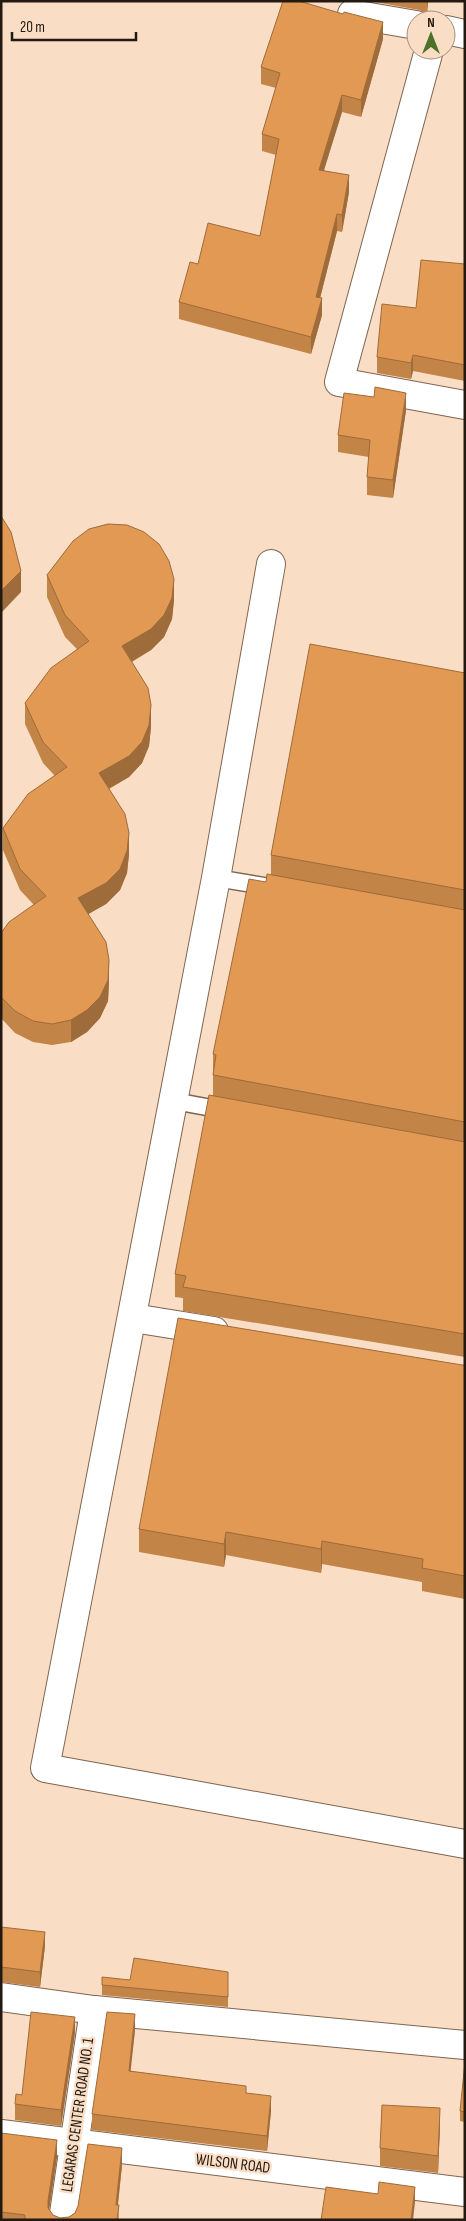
<svg xmlns="http://www.w3.org/2000/svg" width="466" height="2221" font-family="'Sofia Sans Condensed',sans-serif">
  <style>
    .lines { fill: none; stroke-linecap: round; stroke-linejoin: round }
    .lane-casing { stroke: #7e6550; stroke-width: 19 }
    .street-casing { stroke: #7e6550; stroke-width: 30 }
    .lane { stroke: #fff; stroke-width: 16 }
    .street { stroke: #fff; stroke-width: 28 }
    .wall { fill: #c28447 }
    .shaded-wall { fill: #9e6b3a }
    .building { fill: #e29953; stroke: #9e6b3a }
    .labels { text-anchor: middle; dominant-baseline: central; stroke-width: 4.5; stroke-linejoin: round; paint-order: stroke }
    .street-label { font-size: 16px; fill: #231910; stroke: #faddc5 }
  </style>
  <rect width="100%" height="100%" fill="#faddc5"/>
  <g class="lines">
    <g class="lane-casing">
      <g id="lane">
        <polyline points="216,878 270,887"/>
        <polyline points="174,1101 228,1111"/>
      </g>
    </g>
    <g class="street-casing">
      <g id="street">
        <polyline points="352,14 416,25"/>
        <polyline points="446,30 465,34"/>
        <polyline points="429,50 339,382 465,405"/>
        <polyline points="271,564 216,878 45,1768 465,1844"/>
        <polyline points="133,1318 214,1331"/>
        <polyline points="1,1997 94,2010 465,2045"/>
        <polyline points="1,2134 465,2192"/>
        <polyline points="63,2220 94,2010"/>
      </g>
    </g>
    <use href="#lane" class="lane"/>
    <use href="#street" class="street"/>
  </g>
  <g class="wall">
    <polygon points="370,1 428,1 427,14 419,10"/>
    <polygon points="383,39 361,117 342,112 324,170 349,192 342,232 337,231 320,298 322,315 311,354 179,319 179,302 198,264 260,236 276,155 262,151 262,134 276,88 261,84 261,67"/>
    <polygon points="465,264 465,381 413,371 411,379 377,373 377,357 416,308"/>
    <polygon points="406,410 393,498 367,495 367,477 369,457 338,452 338,435"/>
    <polygon points="47,575 174,600 172,619 164,637 151,650 132,662 151,727 149,746 142,763 129,777 109,789 129,854 127,873 120,890 106,904 88,914 109,982 108,1001 100,1018 87,1032 71,1042 52,1045 33,1042 15,1033 1,1018 1,933 34,905 20,890 3,850 3,828 55,776 43,763 25,724 25,703 77,649 65,637 47,597"/>
    <polygon points="465,673 465,1357 183,1311 183,1298 175,1297 175,1274 213,1095 213,1054 266,882 271,875 271,855"/>
    <polygon points="462,1365 465,1365 465,1599 422,1591 422,1582 322,1564 321,1573 226,1555 224,1567 139,1552 139,1529"/>
    <polygon points="1,1927 45,1946 40,1987 1,1982"/>
    <polygon points="228,1972 228,2007 102,1995 102,1985 130,1980"/>
    <polygon points="135,2030 130,2071 271,2111 267,2151 92,2130 92,2114"/>
    <polygon points="75,2033 61,2126 15,2120 15,2104"/>
    <polygon points="465,2062 465,2122 460,2121 460,2111"/>
    <polygon points="440,2125 438,2173 380,2166 380,2148"/>
    <polygon points="1,2133 57,2157 49,2209 53,2215 60,2218 69,2217 75,2213 122,2165 118,2205 119,2220 1,2220"/>
  </g>
  <g class="shaded-wall">
    <polygon points="427,1 428,1 427,14"/>
    <polygon points="383,22 383,39 361,117 361,100"/>
    <polygon points="342,95 342,112 319,186 319,170"/>
    <polygon points="349,175 349,192 342,232 342,215"/>
    <polygon points="337,214 337,231 316,314 316,297"/>
    <polygon points="322,298 322,315 311,354 311,337"/>
    <polygon points="413,355 413,371 411,379 411,363"/>
    <polygon points="406,393 406,410 393,498 393,480"/>
    <polygon points="21,571 21,592 1,613 1,591"/>
    <polygon points="174,579 174,600 172,619 164,637 151,650 122,667 122,646"/>
    <polygon points="151,705 151,727 149,746 142,763 129,777 99,794 99,773"/>
    <polygon points="129,833 129,854 127,873 120,890 106,904 78,920 78,898"/>
    <polygon points="109,960 109,982 108,1001 100,1018 87,1032 71,1042 71,1020"/>
    <polygon points="226,1532 226,1555 224,1567 224,1544"/>
    <polygon points="322,1541 322,1564 321,1573 321,1549"/>
    <polygon points="45,1932 45,1946 40,1987 40,1972"/>
    <polygon points="135,2014 135,2030 129,2086 129,2071"/>
    <polygon points="75,2017 75,2033 61,2126 61,2110"/>
    <polygon points="271,2096 271,2111 267,2151 267,2136"/>
    <polygon points="440,2108 440,2125 438,2173 438,2156"/>
    <polygon points="57,2140 57,2157 48,2218 48,2201"/>
    <polygon points="122,2148 122,2165 116,2220 116,2205"/>
    <polygon points="415,2187 415,2202 413,2220 411,2220"/>
  </g>
  <g class="building">
    <polygon points="283,1 299,1 343,14 344,12 383,22 361,100 342,95 319,170 349,175 342,215 337,214 316,297 322,298 311,337 179,302 190,262 198,264 208,223 260,236 279,139 262,134 280,73 261,67"/>
    <polygon points="421,260 465,264 465,365 413,355 411,363 377,357 382,304 416,308"/>
    <polygon points="375,387 406,393 393,480 367,477 370,440 338,435 344,393 374,397"/>
    <polygon points="1,516 11,532 21,571 1,591"/>
    <polygon points="108,524 127,525 144,532 159,544 169,561 174,579 172,598 164,615 151,629 122,646 148,688 151,705 149,725 142,742 129,756 99,773 125,814 129,833 127,851 120,869 106,883 78,898 106,942 109,960 108,980 100,997 87,1010 71,1020 52,1024 33,1021 15,1011 1,997 1,933 9,922 46,896 20,869 3,828 28,794 67,767 43,742 25,703 51,668 89,641 65,615 47,575 73,541 89,529"/>
    <polygon points="310,644 465,673 465,890 271,855"/>
    <polygon points="267,874 465,910 465,1122 213,1075 216,1055 213,1054 249,879 266,882"/>
    <polygon points="209,1095 465,1142 465,1334 183,1287 186,1276 175,1274"/>
    <polygon points="178,1318 462,1365 465,1365 465,1576 422,1568 423,1559 322,1541 321,1549 226,1532 224,1544 139,1529"/>
    <polygon points="1,1927 45,1932 40,1972 1,1967"/>
    <polygon points="134,1958 228,1972 228,1997 102,1985 102,1977 130,1980"/>
    <polygon points="31,2012 75,2017 61,2110 15,2104 16,2094 22,2095"/>
    <polygon points="107,2012 135,2014 129,2071 246,2086 246,2093 271,2096 267,2136 92,2114"/>
    <polygon points="465,2062 465,2112 460,2111"/>
    <polygon points="382,2105 440,2108 438,2156 380,2148"/>
    <polygon points="1,2133 57,2140 48,2201 48,2208 53,2215 60,2218 69,2217 75,2213 78,2206 88,2144 122,2148 116,2205 119,2205 117,2220 25,2220 25,2215 1,2212"/>
    <polygon points="379,2182 415,2187 411,2220 321,2220 326,2187 378,2194"/>
  </g>
  <g class="labels">
    <g class="street-label">
      <text transform="translate(78 2115) rotate(-82)">LEGARAS CENTER ROAD NO. 1</text>
      <text transform="translate(233 2164) rotate(7)">WILSON ROAD</text>
    </g>
  </g>
  <rect width="466" height="2221" fill="none" stroke="#231910" stroke-width="5"/>
  <g transform="translate(431 35)"><circle r="24" fill="#faddc5" stroke="#a48f7d"/>
  <path d="M0-4L9 19L0 12L-9 19Z" fill="#4e712a"/>
  <text y="-8" font-size="14" font-weight="bold" text-anchor="middle" fill="#231910">N</text>
  </g>
  <path d="M12 32v8h124v-8" fill="none" stroke="#231910" stroke-width="2.5"/>
  <text x="20" y="32" font-size="15" fill="#231910" stroke="#faddc5" stroke-width="4" paint-order="stroke">20 m</text>
</svg>
